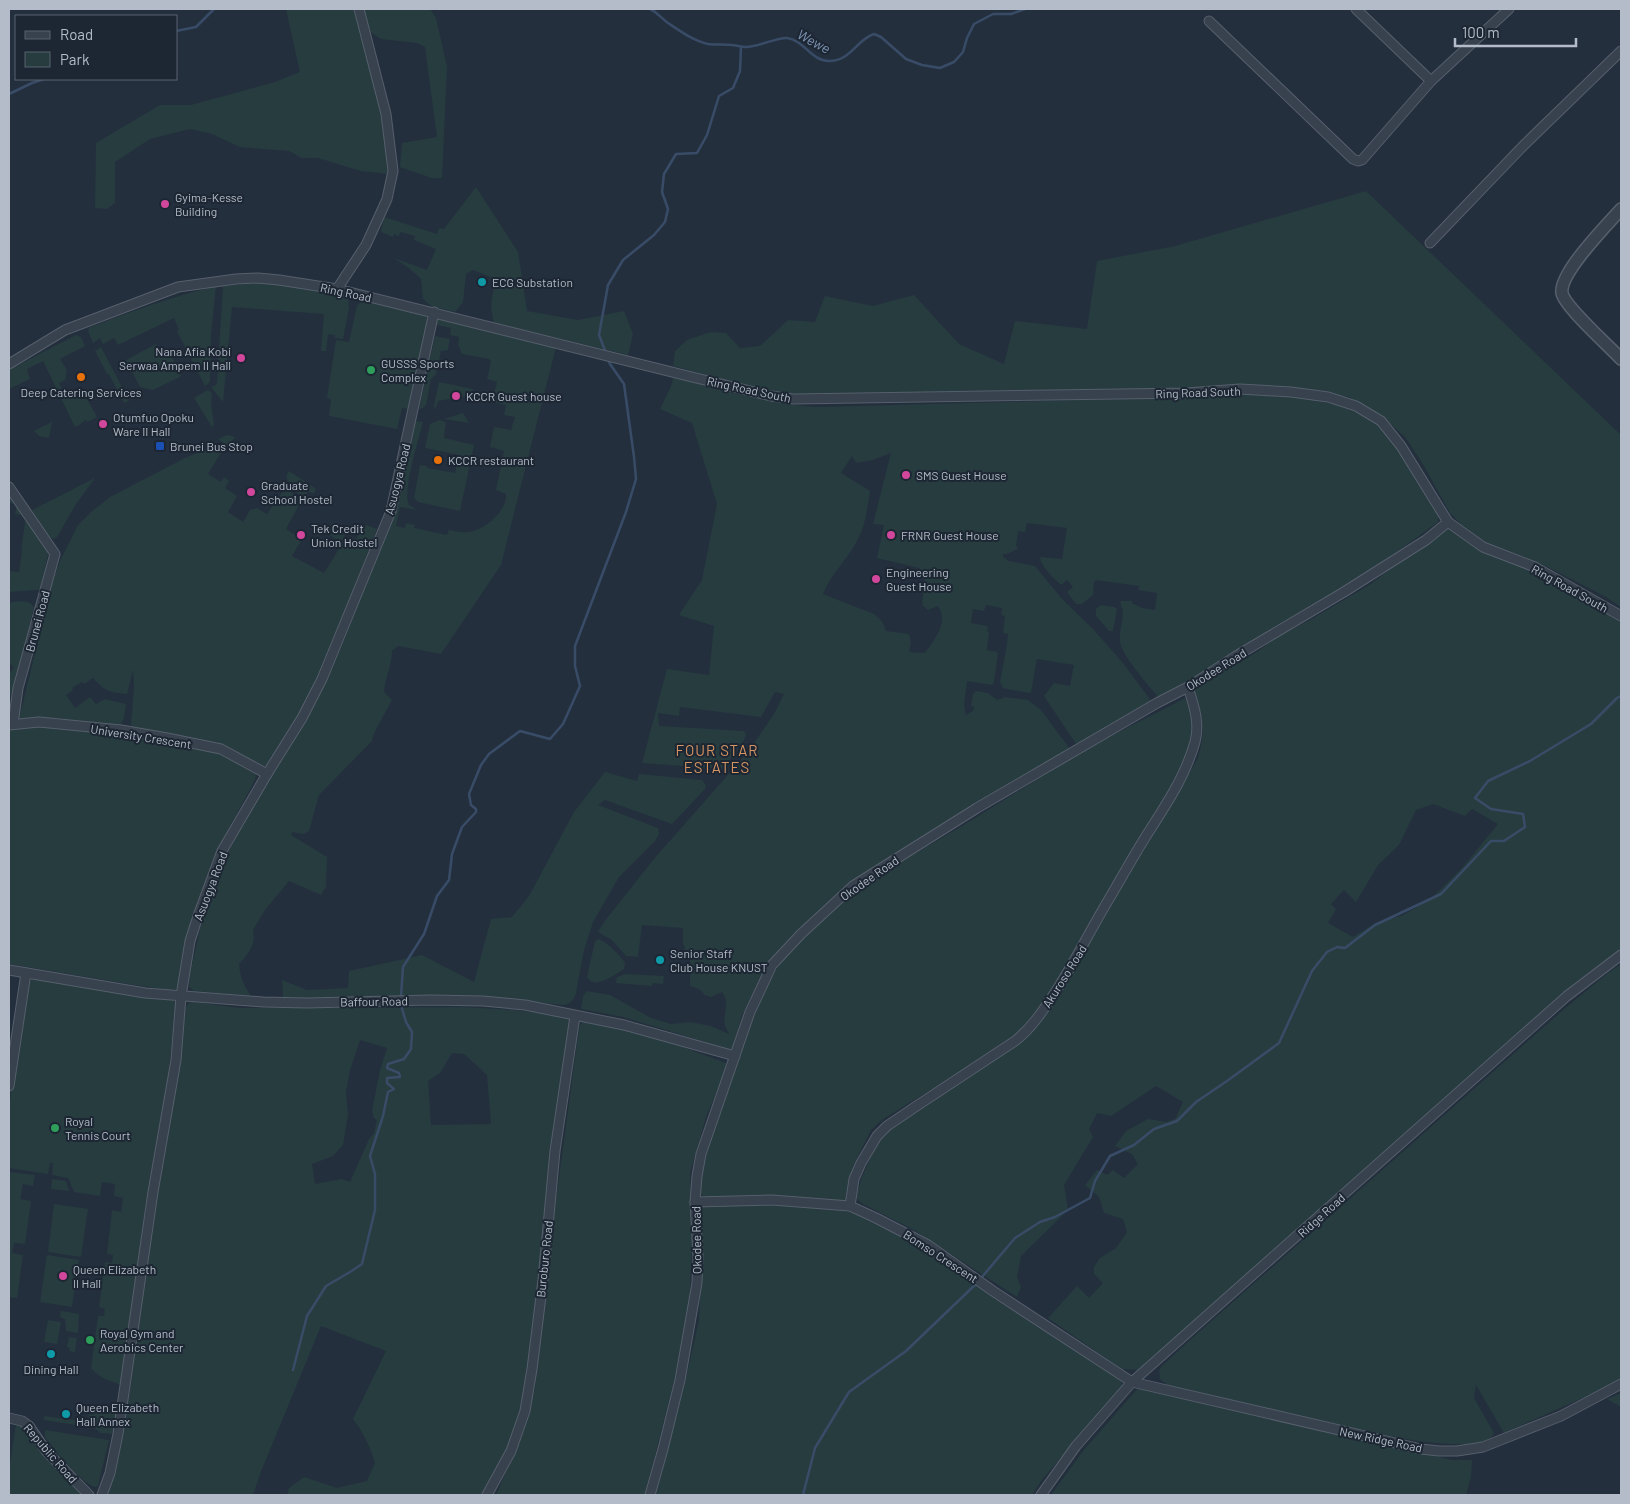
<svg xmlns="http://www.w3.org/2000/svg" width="1630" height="1504" font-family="Barlow,sans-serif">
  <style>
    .green { fill: #263c3f; fill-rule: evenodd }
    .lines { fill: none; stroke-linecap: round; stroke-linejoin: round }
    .stream { stroke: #394c67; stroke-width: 2.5 }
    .minor-casing { stroke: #565f6c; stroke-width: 11 }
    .tertiary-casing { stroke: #565f6c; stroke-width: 14 }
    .minor { stroke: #38414e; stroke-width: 9 }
    .tertiary { stroke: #38414e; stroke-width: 11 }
    .hotel-dot { fill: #d1479c; stroke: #1d2633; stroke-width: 2 }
    .culture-dot { fill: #0f9aa8; stroke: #1d2633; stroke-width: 2 }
    .leisure-dot { fill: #2e9e5b; stroke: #1d2633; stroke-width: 2 }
    .food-dot { fill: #e8710a; stroke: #1d2633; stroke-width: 2 }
    .transit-dot { fill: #1a4fb4; stroke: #1d2633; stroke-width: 2 }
    .labels { text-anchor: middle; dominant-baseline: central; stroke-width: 4; stroke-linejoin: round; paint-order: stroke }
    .poi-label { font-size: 12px; fill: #b4bcc9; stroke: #1d2633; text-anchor: start }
    .street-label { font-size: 12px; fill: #b4bcc9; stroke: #1d2633 }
    .water-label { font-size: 14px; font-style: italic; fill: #7c92b1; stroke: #1d2633 }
    .quarter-label { font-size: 15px; letter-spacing: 1px; fill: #d59563; stroke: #1d2633 }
  </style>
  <rect width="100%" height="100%" fill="#242f3e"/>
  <g class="green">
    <path d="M286,9H355C369,63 388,118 387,174L361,171L318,158H302L289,151L240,147L212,134L190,129L150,139L115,162V203L107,209L95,208L96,143L160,105H191L275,82L300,72Z"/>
    <polygon points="362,9 430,9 436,18 447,67 442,178 432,178 400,167 402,143 437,137 425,47 417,43 381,39 369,31"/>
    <path d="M476,187L518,252L527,311L578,320L624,311L633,334L628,355L494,323C489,306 492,296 496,279L473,270L466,274L463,302L455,312L431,306L423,299L421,279L409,268L394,258L427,270L436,249L414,240L415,236L400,232L399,236L394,234L393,237L381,232L384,217L437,234L439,228L444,229Z"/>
    <polygon points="1366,191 1621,435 1621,607 1606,597 1544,565 1485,542 1462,525 1450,513 1424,466 1405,437 1383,417 1349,397 1315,391 1265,386 1251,385 1218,388 797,394 765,390 673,366 675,351 687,340 711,332 726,333 740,348 760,346 788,320 815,322 825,296 873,306 914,295 959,344 1004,364 1015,321 1087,329 1097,261 1175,246"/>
    <polygon points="258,283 276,284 348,296 349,308 343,339 335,338 335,335 328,334 326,351 321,351 324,314 232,307 223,402 211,387 216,385 217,382 223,286"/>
    <path d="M216,286L211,334L210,380L209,383L205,386L177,331L179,330L174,318L118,345L114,338L103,344L100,338L93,343L88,331L89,328C131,311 172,297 216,286Z"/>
    <polygon points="363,299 426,315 427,326 410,409 402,408 397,429 329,416 331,399 327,398 336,340 349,342 357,306"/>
    <path d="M438,318L556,347L501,565L441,654L398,646L392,651C392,665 385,677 384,692L392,700L374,733L372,741L319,795L309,831L304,834L292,832L291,835L327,857L326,887L321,895L289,881L265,910L253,930C256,945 249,953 239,964C240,977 244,986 251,996L194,991L189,987L190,974L202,921L222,864L250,810L298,733L320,694L343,643L399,499L416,421L423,422C419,439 402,491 409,505L418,510L400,507L396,526L405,528L406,523L415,525L414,528L447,535L449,530C455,531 462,533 469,532C485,530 507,511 506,494L496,490L504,451L490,447L494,427L511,430L515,417L504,415L506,405L492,402L497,382L487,379L491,362L489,359L462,354L458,345L459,337L450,335L451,328L437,325Z"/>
    <polygon points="76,335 81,337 85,346 60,359 67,370 65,380 59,383 66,397 87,399 97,417 87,422 86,420 81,423 81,424 75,427 43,361 27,369 30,379 9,389 9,370"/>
    <polygon points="435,336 450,339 448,350 441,351 436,374 431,379 426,405 423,408 419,409"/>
    <polygon points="156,344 159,351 167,348 181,374 180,377 153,390 140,387 126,360"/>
    <polygon points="101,347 129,401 124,403 109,374 107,374 95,351"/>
    <path d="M673,376C721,390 768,404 818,407L1156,398L1245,394L1306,398L1336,405L1355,411L1380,426L1394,441L1414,476L1439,515L1438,522C1349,589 1254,642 1159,698C1149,686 1122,656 1120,642C1118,629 1127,615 1120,603L1121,601H1132V603L1142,608L1155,610L1157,593L1138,590L1139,586L1096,580L1094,582L1093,595L1082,604H1076L1067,592L1073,587L1067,580L1061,585C1053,577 1041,567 1040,557L1062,559L1067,528L1027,523L1025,532L1018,531L1016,546L1018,547L1017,549L1007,554H1003V557L1009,561L1035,566L1062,599L1093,629L1123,663L1152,702L1078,747L1044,696L1054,683L1070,686L1074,665L1037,659L1031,692L1029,693L1003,688L1000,682L1007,644L1008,634L1003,633L1005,616L1001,615L1002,608L986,605L984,611L973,609L971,623L988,626L987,631L989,632L987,650L997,652L998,654L994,682L992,685L967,681L964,705L966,715L973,711L974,707L971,706L973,694L976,691L988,693L997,700L1005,697L1028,700L1041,710L1070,749L855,880L805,924L788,940L764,969L741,1018L732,1050L623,1017L581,1009L583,996L587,991L610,995L651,1018L671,1024L690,1022L711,1026L729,1034C728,1031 726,1029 725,1026C722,1015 731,1004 722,992L711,997L705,995L699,989L690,986V960H683L685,946L683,945V928L642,925L638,957L626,956L612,940L598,932L604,922L653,860L748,752L774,714L784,694L775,692L761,717L680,707L679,716L658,713L659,726L744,731L746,735L744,740L723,769L642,763L667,669L709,675L714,626L679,615L702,580L717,504L692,423L660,409L672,384ZM891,453L873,524L884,525L877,558L919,568L920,571L925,577L922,605L928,610L938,606C949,622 935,639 925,653L909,652L911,643L909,634L886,631L882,621L874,614L823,594C831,574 847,560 857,541C866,525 867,508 870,491L841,473L852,456L856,463L873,460Z"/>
    <polygon points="439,382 473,389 472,395 438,401 435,410 434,405"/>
    <polygon points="208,390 212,393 211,404 214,425 212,427 194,398"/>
    <polygon points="463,413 469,423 444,419"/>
    <polygon points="439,420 446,422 444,438 474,445 460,511 418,502 414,498 420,465 427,466 427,468 455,473 459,455 425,448 430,424"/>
    <polygon points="52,422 49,438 39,436 34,431"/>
    <polygon points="227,435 235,437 228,446 218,439"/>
    <path d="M214,446L221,453L208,474L221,482L224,477L229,481L225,488L237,496L228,512L243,522L250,510L257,508L267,514L286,487L301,501L286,529L302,539L292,556L324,573L342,544L326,532L332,522L335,528L345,535L342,541L348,545L352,538L356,539L362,528L367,525L377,529L322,669L290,731L269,765L265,766L254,763L222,745L135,729L131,725L134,685L133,670L127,694C109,692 106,692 93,678L84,684L82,682L72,688L73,690L66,695L75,708L90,697L96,704L105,699L126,704L124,718L120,726L55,718L19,719L52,583L61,559L78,525L91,512L110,497L185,458Z"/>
    <polygon points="289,471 316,489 314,494 308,491 304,498 290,487 288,485 289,482 286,477"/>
    <polygon points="95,478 76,504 57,537 54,539 49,538 32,510"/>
    <polygon points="9,492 28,516 48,549 48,555 40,589 37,590 9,592 9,571 19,572 22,550 21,550 26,516 15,514 17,504 9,503"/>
    <path d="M1447,528H1450L1465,541L1477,549L1538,574L1573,592L1621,622V951L1606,960L1576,982L1516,1037L1387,1149L1341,1193L1301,1225L1139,1370L1123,1369L1118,1367L1048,1318L1077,1286L1089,1298L1103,1283L1094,1274V1267L1100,1258L1116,1248L1127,1232L1123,1219L1104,1213L1099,1197L1085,1185L1097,1170L1107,1175L1113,1170L1124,1178L1138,1164L1132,1154L1115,1146L1126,1131L1148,1119L1166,1122L1175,1119L1183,1102L1156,1086L1111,1116L1097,1113L1089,1129L1093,1137L1064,1185L1068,1210L1021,1256L1017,1277L1021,1287L1017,1297L914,1230L863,1204L857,1199C856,1186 873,1151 881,1139C884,1134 890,1129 895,1125L1031,1031L1057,998L1198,758C1206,729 1203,717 1193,690L1195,687L1257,652L1275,638L1310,620L1371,584L1409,554ZM1433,804L1465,816L1472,809L1498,824L1462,868L1430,900L1401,916L1377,922L1353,937L1328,923L1336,909L1331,904L1344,890L1356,902L1378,865L1399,845L1416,810Z"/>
    <path d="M13,602C21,601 29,600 34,607L15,685L9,699V673L14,668L9,662V604Z"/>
    <polygon points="1101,605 1114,607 1117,609 1113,631 1109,631 1096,616 1096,609"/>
    <path d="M1185,698L1192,715L1194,731L1192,743L1173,787L1048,998L1028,1025L1007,1043L901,1108L882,1120L871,1130L853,1166L848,1188L847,1202L792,1197H706L702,1195L699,1191C706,1145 724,1101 740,1057C750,1029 760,991 778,967C824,903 896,865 962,826C1002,802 1041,776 1081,753C1115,733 1151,716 1185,698Z"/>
    <polygon points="31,726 54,726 198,748 220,753 256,774 255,780 215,854 191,919 181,985 178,989 169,990 134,985 9,964 9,730"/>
    <path d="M605,772L637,781L639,774L702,780L706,785L705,789L672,824L605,800L598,805L658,828L659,834L655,841L619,877L593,922L584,950L576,993C574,1000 571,1004 563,1005L488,997H466L283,998L282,980L307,990L348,988L349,971L422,955L474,982L491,919L512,917L529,896L574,812Z"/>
    <path d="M598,939C605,940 622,957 625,963L624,969L621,971C612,976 595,990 587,977L595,941Z"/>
    <path d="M1621,964V1381L1504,1433L1476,1385L1474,1398L1494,1433C1485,1453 1418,1441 1400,1438L1194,1394L1169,1386L1160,1379L1159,1371L1162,1366L1190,1340L1563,1010L1608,973Z"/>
    <polygon points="626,974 664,976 663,984 653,983 652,986 616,983 617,977"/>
    <path d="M37,979L169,999L174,1001L176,1005L168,1077L145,1208L122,1385C108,1381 100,1378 91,1368L98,1316H104L105,1309L99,1307L105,1262L112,1263L113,1255L107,1254L112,1210L121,1212L123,1198L114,1196L115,1184L102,1182L100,1196L74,1192L68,1178L52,1175L53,1163H50L48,1174L9,1168V1110L11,1093L28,987L31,980Z"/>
    <path d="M193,1002L240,1008L464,1007L514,1010L561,1016L568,1018L570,1020L567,1046L561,1080L552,1145L536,1308L528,1377L519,1419L507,1451L485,1495H287L289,1488L304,1477L337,1488L367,1481L375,1463C370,1447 364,1433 353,1419L386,1351L321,1326L260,1474L253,1495H108L116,1467L126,1417L164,1147L181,1054L185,1008L189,1003ZM360,1040L387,1048L380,1070L372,1111L374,1118L377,1120L374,1133L369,1139L350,1182L342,1179L315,1184L312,1164L333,1156L343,1145L348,1115L346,1092L350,1070ZM452,1053L464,1054L487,1075L491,1124L431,1125L428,1081L440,1073Z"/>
    <polygon points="584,1020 596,1022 672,1043 726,1063 727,1068 706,1117 690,1173 692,1239 690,1294 676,1373 645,1495 496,1495 522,1434 535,1389 549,1251 579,1029 580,1025"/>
    <polygon points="9,1172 35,1175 33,1186 23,1184 20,1199 31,1201 25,1244 14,1243 12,1253 23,1255 17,1298 9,1297"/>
    <polygon points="52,1179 66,1181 69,1191 51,1189"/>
    <polygon points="54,1204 88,1209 81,1257 48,1252"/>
    <path d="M752,1205C784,1206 824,1204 855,1213C895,1225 935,1255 970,1279C1020,1312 1070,1345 1119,1377L1122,1383V1388L1100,1412L1041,1481L1032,1495H656L683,1391L699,1320L702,1247L699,1221L702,1207Z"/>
    <polygon points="47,1255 79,1260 72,1307 40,1302"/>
    <polygon points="61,1311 79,1314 78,1333 66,1331 65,1319 60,1317"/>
    <polygon points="48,1320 61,1322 57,1344 44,1342"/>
    <polygon points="69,1337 77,1338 75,1352 69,1351 70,1348 67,1347"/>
    <polygon points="1138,1388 1452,1460 1472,1460 1471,1477 1466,1495 1051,1495 1083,1451"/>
    <polygon points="1621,1393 1621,1407 1607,1399"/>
    <polygon points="94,1406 118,1410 114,1434 101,1433 94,1428 44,1420 44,1416 87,1422 89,1414 93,1415"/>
    <polygon points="16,1424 28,1431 86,1495 9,1495 9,1470"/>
    <path d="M45,1430L109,1440L98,1486L96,1487C84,1487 53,1448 45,1437Z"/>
  </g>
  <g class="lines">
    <g class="stream">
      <path d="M650,9C657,12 662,19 668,23C680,31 694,41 708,44C716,45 724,44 731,45C736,45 741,47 746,47C758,47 778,37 787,38C804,40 811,61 829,61C851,61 857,39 874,34L881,37L906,59L922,65L940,68L954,62L963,52L967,38L974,24L993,14H1011L1025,9"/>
      <polyline points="176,31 196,27 214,9"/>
      <polyline points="9,94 32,83 44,79"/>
      <polyline points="606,353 599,335 608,285 623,260 654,235 665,222 668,209 662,192 664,174 676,154 697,153 707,135 719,96 733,88 740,71 741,47"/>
      <polyline points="401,996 403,967 424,934 437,896 449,880 452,854 462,827 476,812 476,809 471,805 469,794 481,765 489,754 520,731 550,739 563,724 580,686 575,666 575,646 626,512 636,479 634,457 624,384 610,364 607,358"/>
      <polyline points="982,1277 1015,1238 1040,1222 1055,1217 1090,1198 1095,1181 1110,1156 1134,1145 1154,1129 1177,1121 1196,1102 1227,1081 1279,1043 1312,971 1327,952 1337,947 1345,948 1375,925 1441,894 1491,841 1504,841 1525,827 1523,814 1491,809 1475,798 1488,781 1530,761 1591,724 1617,698 1621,696"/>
      <polyline points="293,1370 307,1316 326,1286 350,1272 362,1264 375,1210 375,1174 370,1156 383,1116 388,1092 394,1089 387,1083 387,1078 400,1077 399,1073 387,1068 388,1064 404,1059 411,1049 412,1032 406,1022 401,1005"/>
      <polyline points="803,1495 815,1448 849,1392 906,1351 976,1284"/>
    </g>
    <g class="minor-casing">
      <g id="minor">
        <polyline points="1356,9 1431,81"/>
        <polyline points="1209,21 1353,159 1358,161 1362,160 1431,81 1509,9"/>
        <polyline points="1430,243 1524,145 1621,51"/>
        <polyline points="337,289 366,245 387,199 393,171 386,114 359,9"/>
        <polyline points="9,364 65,330 178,287 236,279 258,278 279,280 337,289 692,377 771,396 794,399 1187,393 1240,389 1291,392 1328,397 1356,406 1381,421 1401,446 1448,522 1483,547 1535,567 1621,616"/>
        <polyline points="9,487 55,554 18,688 13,724"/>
        <polyline points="9,725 39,722 121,730 167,738 221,749 267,774"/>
        <polyline points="9,970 145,993 263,1002 307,1003 431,1000 483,1001 525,1005 624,1025 735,1056"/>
        <polyline points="9,1086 26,973"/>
        <polyline points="695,1202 772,1200 850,1206 876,1218 928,1245 993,1291 1132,1382 1421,1449 1439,1451 1457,1451 1483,1447 1561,1416 1621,1384"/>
        <path d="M850,1206L854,1179L861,1163L877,1136L887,1126L915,1107L1015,1041C1032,1028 1044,1009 1056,991C1075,961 1091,929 1109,899C1122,877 1134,855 1148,833C1167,803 1185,777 1195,742C1200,723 1194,706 1188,687"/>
        <polyline points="9,1418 22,1421 29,1426 47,1452 89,1495"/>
        <polyline points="102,1495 110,1473 118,1434 153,1192 176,1060 181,996 190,941 198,916 222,851 267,774 302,718 322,679 391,511 434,312"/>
        <polyline points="487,1495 511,1451 525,1411 532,1369 543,1280 555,1151 575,1016"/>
        <polyline points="650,1495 663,1449 680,1380 697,1283 698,1257 695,1202 697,1176 701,1154 742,1035 750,1012 772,965 801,934 853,886 864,879 977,808 1157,703 1188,687 1236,656 1344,592 1426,540 1448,522"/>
        <polyline points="1041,1495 1076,1446 1132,1382 1567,996 1621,955"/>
      </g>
    </g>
    <g class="tertiary-casing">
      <path id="tertiary" d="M1621,209C1607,225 1559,273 1562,293C1564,306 1610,347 1621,359"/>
    </g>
    <use href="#minor" class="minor"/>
    <use href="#tertiary" class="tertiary"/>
  </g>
  <g class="hotel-dot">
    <circle cx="165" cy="204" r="5"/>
    <circle cx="241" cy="358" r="5"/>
    <circle cx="456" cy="396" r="5"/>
    <circle cx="103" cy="424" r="5"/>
    <circle cx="906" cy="475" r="5"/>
    <circle cx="251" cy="492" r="5"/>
    <circle cx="301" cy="535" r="5"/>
    <circle cx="891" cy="535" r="5"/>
    <circle cx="876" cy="579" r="5"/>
    <circle cx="63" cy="1276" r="5"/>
  </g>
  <g class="culture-dot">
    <circle cx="482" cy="282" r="5"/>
    <circle cx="660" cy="960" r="5"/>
    <circle cx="51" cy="1354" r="5"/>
    <circle cx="66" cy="1414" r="5"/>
  </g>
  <g class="leisure-dot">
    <circle cx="371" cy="370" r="5"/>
    <circle cx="55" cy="1128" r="5"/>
    <circle cx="90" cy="1340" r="5"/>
  </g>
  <g class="food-dot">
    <circle cx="81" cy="377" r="5"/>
    <circle cx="438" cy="460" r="5"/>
  </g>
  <rect class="transit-dot" x="155" y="441" width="10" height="10" rx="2.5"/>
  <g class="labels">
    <g class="poi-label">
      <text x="175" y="197">Gyima-Kesse<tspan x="175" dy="14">Building</tspan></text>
      <text x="492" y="282">ECG Substation</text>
      <text x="231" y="351" text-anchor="end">Nana Afia Kobi<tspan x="231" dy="14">Serwaa Ampem II Hall</tspan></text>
      <text x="381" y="363">GUSSS Sports<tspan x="381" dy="14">Complex</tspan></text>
      <text x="81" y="392" text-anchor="middle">Deep Catering Services</text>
      <text x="466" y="396">KCCR Guest house</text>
      <text x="113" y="417">Otumfuo Opoku<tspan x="113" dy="14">Ware II Hall</tspan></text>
      <text x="170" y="446">Brunei Bus Stop</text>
      <text x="448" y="460">KCCR restaurant</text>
      <text x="916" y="475">SMS Guest House</text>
      <text x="261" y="485">Graduate<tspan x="261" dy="14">School Hostel</tspan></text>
      <text x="311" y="528">Tek Credit<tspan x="311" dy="14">Union Hostel</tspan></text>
      <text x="901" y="535">FRNR Guest House</text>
      <text x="886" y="572">Engineering<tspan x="886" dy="14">Guest House</tspan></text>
      <text x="670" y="953">Senior Staff<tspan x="670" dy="14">Club House KNUST</tspan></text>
      <text x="65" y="1121">Royal<tspan x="65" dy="14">Tennis Court</tspan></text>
      <text x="73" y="1269">Queen Elizabeth<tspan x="73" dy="14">II Hall</tspan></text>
      <text x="100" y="1333">Royal Gym and<tspan x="100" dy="14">Aerobics Center</tspan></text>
      <text x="51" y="1369" text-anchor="middle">Dining Hall</text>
      <text x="76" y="1407">Queen Elizabeth<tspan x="76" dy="14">Hall Annex</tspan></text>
    </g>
    <g class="street-label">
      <text transform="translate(346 292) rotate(12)">Ring Road</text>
      <text transform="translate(749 389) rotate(12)">Ring Road South</text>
      <text transform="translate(1198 392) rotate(-2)">Ring Road South</text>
      <text transform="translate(397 479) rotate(-76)">Asuogya Road</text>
      <text transform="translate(1570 588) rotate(29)">Ring Road South</text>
      <text transform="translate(37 621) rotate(-75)">Brunei Road</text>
      <text transform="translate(1216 669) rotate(-32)">Okodee Road</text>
      <text transform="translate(141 736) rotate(9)">University Crescent</text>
      <text transform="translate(869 878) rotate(-35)">Okodee Road</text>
      <text transform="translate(210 886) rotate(-69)">Asuogya Road</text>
      <text transform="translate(1064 976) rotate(-58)">Akuroso Road</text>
      <text transform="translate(374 1001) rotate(-1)">Baffour Road</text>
      <text transform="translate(1321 1215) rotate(-42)">Ridge Road</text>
      <text transform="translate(696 1240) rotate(-91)">Okodee Road</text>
      <text transform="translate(941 1256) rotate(33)">Bomso Crescent</text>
      <text transform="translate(544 1259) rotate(-84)">Buroburo Road</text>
      <text transform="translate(1381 1439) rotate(12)">New Ridge Road</text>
      <text transform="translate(51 1453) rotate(49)">Republic Road</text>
    </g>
    <g class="water-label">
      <text transform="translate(814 41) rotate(28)">Wewe</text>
    </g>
    <g class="quarter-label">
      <text x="717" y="750">FOUR STAR<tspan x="717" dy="17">ESTATES</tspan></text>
    </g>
  </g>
  <rect width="1630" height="1504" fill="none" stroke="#b4bcc9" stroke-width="20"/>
  <rect x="15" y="15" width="162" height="65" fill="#1d2633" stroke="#59626f"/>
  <rect x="25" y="31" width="25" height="8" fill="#38414e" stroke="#59626f"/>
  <text x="60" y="40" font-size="15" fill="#b4bcc9">Road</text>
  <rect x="25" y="52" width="25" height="15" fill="#263c3f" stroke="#59626f"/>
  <text x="60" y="65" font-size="15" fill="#b4bcc9">Park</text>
  <path d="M1455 38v8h121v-8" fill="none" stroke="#b4bcc9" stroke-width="2.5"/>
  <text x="1462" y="38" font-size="15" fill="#b4bcc9" stroke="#1d2633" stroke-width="4" paint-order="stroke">100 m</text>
</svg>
